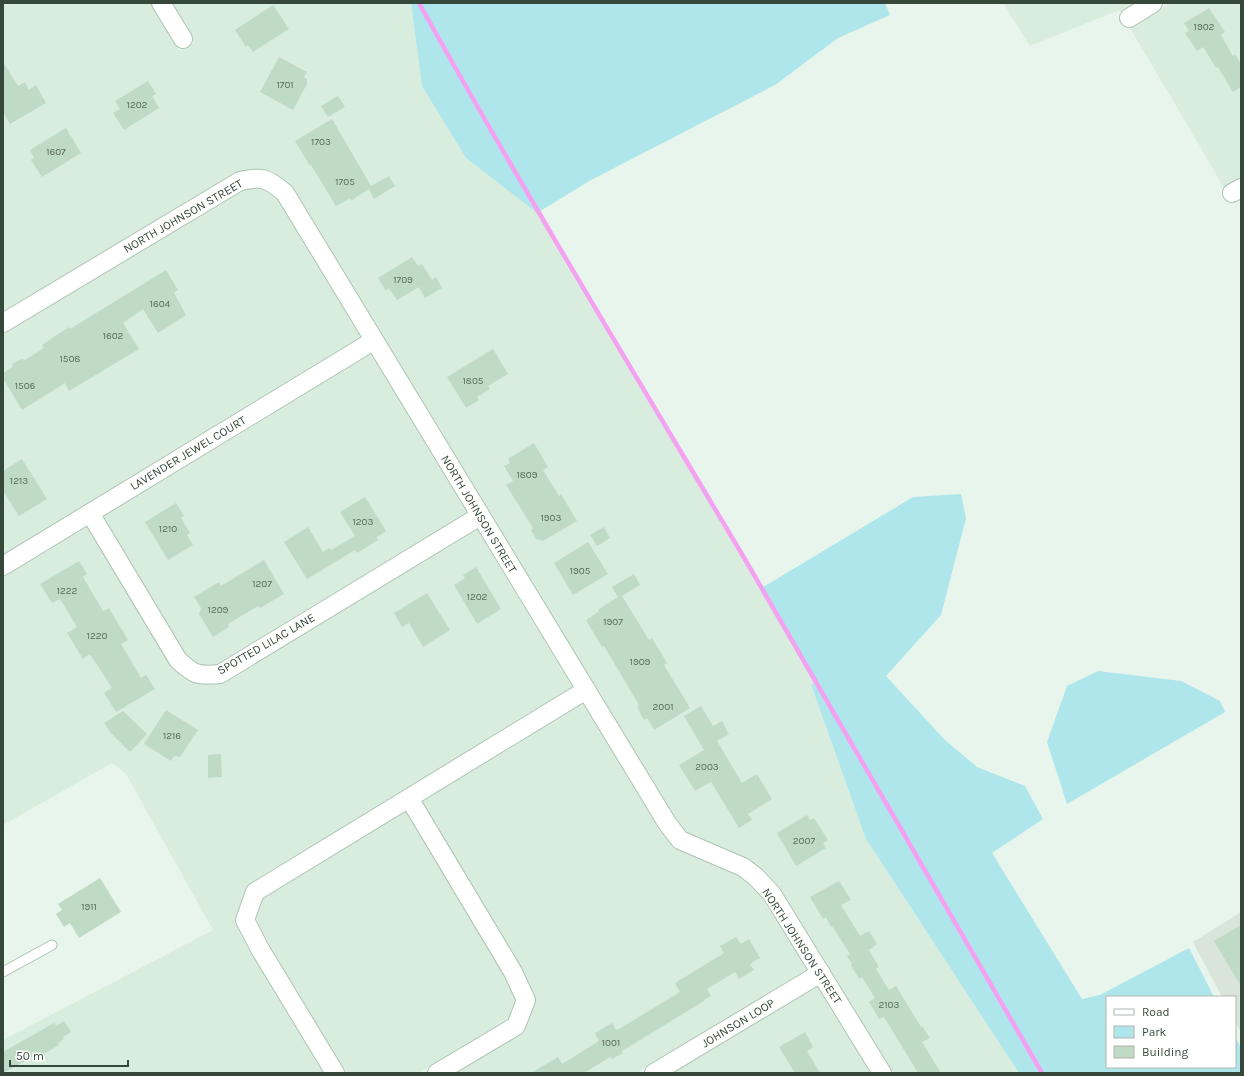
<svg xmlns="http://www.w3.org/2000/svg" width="1244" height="1076" font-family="Karla,sans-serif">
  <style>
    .residential { fill: #d9eddf }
    .industrial { fill: #d9e4db }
    .green { fill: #aee6eb }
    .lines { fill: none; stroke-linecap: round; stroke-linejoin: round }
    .stream { stroke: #f4a1f1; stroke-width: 4.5 }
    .building { fill: #bfdac5 }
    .lane-casing { stroke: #acc4b3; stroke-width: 11 }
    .street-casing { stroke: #acc4b3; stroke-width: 20 }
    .lane { stroke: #fff; stroke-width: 9 }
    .street { stroke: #fff; stroke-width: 18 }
    .labels { text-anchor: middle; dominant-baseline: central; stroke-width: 4; stroke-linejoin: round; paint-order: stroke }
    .number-label { font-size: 10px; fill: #586c5d }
    .street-label { font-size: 12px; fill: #36483a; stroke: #fff }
  </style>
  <rect width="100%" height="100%" fill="#e8f5ec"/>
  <g class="residential">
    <polygon points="3,3 151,3 180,51 194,43 170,3 411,3 422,86 466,158 537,213 816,683 811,686 866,839 1019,1073 891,1073 783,896 784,894 774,882 773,883 685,833 674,819 277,176 256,169 235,173 3,312"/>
    <polygon points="1003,3 1136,3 1121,13 1119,10 1030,46"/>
    <polygon points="1170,3 1241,3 1241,178 1224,188 1201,148 1130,28"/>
    <polygon points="259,186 268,190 278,199 362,338 3,555 3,334 244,189"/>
    <polygon points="371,353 468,512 216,665 205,666 195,664 184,654 101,517"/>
    <polygon points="87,525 171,664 187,679 207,684 224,682 478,528 574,686 250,884 247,888 237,916 325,1073 3,1073 3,1040 213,930 126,774 112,763 3,825 3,576"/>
    <polygon points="583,702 660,828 739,875 751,884 766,899 809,970 637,1073 455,1073 534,1005 420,801"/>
    <polygon points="406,810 506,976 517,1000 509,1019 419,1073 344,1073 267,945 254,920 262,898"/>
    <polygon points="819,985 872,1073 672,1073"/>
  </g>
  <polygon class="industrial" points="1241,912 1241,1033 1235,1021 1235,997 1222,997 1193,942"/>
  <g class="green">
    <polygon points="411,3 885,3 890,15 838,38 775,85 591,180 537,213 466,158 422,86"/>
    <polygon points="961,494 966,518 941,615 886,676 944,739 977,767 1025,786 1043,819 992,853 1082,999 1100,995 1189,948 1214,997 1107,997 1107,1067 1235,1067 1235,1036 1241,1048 1241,1073 1019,1073 866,839 811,685 816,682 760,589 913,497"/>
    <polygon points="1098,671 1181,681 1220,701 1225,712 1067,804 1047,742 1067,686"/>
  </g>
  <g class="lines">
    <path class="stream" d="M419,3C524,192 636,376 746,561C846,731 942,903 1042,1073"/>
  </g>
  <g class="building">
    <polygon points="273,5 289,29 253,52 248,45 246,47 235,30"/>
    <polygon points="1209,8 1225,32 1221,35 1233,56 1235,54 1241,64 1241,87 1233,92 1218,67 1216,68 1203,47 1197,51 1185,33 1189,31 1184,23"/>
    <polygon points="279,57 307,72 304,77 307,79 307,84 293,110 260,92"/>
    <polygon points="3,62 18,86 25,82 29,90 36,85 46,103 10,124 3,112"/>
    <polygon points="148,81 156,94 152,96 159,108 124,130 113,113 120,109 115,101"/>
    <polygon points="338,96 345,107 328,117 321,106"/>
    <polygon points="332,119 371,186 389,176 395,186 374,199 369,189 352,200 349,199 336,206 311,165 310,166 295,141"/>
    <polygon points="66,128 81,153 42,177 31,160 34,158 30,150"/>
    <polygon points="412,257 418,266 422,264 432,280 436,277 442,288 425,298 419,287 397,300 389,288 386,291 378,278"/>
    <polygon points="166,270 178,290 174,293 186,315 158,333 143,309 123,323 139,349 69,391 65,383 22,410 3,378 3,373 13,367 12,364 21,359 25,360 44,348 42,345 69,327 70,329"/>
    <polygon points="493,349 508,374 488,386 490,389 477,397 479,400 466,408 447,377"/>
    <polygon points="534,443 548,467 543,470 559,496 561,494 577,521 543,541 536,539 531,530 533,528 506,485 513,481 504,466 510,463 508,459"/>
    <polygon points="22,459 47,499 19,516 3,491 3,471"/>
    <polygon points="365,497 386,531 377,537 378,540 357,553 355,550 307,579 284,542 308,527 323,552 329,548 331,550 355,536 340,512"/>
    <polygon points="176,503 184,516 181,518 190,533 187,535 193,545 168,560 145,522"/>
    <polygon points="604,527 610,538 597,546 590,535"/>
    <polygon points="588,542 608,574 573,595 554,563"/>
    <polygon points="264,560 284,594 260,608 258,606 228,624 229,627 213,637 199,614 201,608 194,597 219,582 221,586"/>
    <polygon points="79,561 87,574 83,577 103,611 109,608 128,640 121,644 141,678 146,675 155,689 116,712 104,693 112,688 90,654 83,659 67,633 77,627 60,599 52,603 40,584"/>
    <polygon points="476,567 501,609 477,624 454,585 465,578 463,575"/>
    <polygon points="634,574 640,585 622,596 649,640 652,638 667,663 664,665 690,708 654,730 647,718 644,720 637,707 639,705 604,646 602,647 586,620 598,612 599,609 618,597 612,587"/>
    <polygon points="427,593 450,630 423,647 409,623 402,627 394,613"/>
    <polygon points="701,706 713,726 722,721 729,734 717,741 742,783 757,774 772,799 748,814 752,820 739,828 711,782 695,791 679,765 704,750 684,716"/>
    <polygon points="166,710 198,730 180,757 174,756 171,761 144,744"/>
    <polygon points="123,711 147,734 130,752 110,732 104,723"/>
    <polygon points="221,754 222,777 208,778 208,755"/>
    <polygon points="807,815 810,820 814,818 828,840 823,843 826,848 796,866 777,833"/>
    <polygon points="100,878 121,912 79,938 70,923 64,927 56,914 62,910 58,904"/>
    <polygon points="839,881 851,900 841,905 860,936 869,931 877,944 869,950 879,967 876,969 889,990 896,986 921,1027 922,1026 930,1038 922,1042 941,1073 918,1073 884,1017 879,1019 869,1002 875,998 862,977 859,979 851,965 852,964 847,956 850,954 832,926 831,927 826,917 823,919 810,897"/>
    <polygon points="1241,925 1241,986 1214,941"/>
    <polygon points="736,937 741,944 749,939 760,958 750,964 754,970 739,979 735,972 707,989 711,996 704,1000 704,1001 622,1051 623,1053 612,1059 610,1057 584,1073 531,1073 558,1057 562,1064 599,1041 595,1033 612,1023 616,1030 619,1029 680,992 675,983 724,953 720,946"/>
    <polygon points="64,1021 71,1032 63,1037 64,1039 58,1043 59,1045 42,1055 40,1053 3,1073 3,1052 54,1023 56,1026"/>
    <polygon points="805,1032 813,1047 807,1051 820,1073 795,1073 779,1047"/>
  </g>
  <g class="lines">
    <g class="lane-casing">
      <polyline id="lane" points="3,972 52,945"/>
    </g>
    <g class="street-casing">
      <g id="street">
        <polyline points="161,3 183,39"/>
        <polyline points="1129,18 1153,3"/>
        <polyline points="1232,193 1241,188"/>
        <path d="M3,323L240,181C263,176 267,178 285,193L667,823L680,840L743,867L756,877L772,894L882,1073"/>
        <path d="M90,513L178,660C194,675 198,676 220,674L480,516"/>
        <polyline points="3,566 373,341"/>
        <polyline points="409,798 513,972 526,1000 516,1026 437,1073"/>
        <polyline points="335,1073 260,949 245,920 255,892 586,690"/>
        <polyline points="654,1073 821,973"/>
      </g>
    </g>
    <use href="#lane" class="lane"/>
    <use href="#street" class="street"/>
  </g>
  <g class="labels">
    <g class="number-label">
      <text x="1204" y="27">1902</text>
      <text x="285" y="85">1701</text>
      <text x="137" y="105">1202</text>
      <text x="321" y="142">1703</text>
      <text x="56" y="152">1607</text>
      <text x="345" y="182">1705</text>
      <text x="403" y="280">1709</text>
      <text x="160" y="304">1604</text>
      <text x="113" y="336">1602</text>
      <text x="70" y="359">1508</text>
      <text x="473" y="381">1805</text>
      <text x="25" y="386">1506</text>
      <text x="527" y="475">1809</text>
      <text x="19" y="481">1213</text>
      <text x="551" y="518">1903</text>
      <text x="363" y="522">1203</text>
      <text x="168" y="529">1210</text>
      <text x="580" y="571">1905</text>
      <text x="262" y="584">1207</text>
      <text x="67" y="591">1222</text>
      <text x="477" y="597">1202</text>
      <text x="218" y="610">1209</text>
      <text x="613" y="622">1907</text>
      <text x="97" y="636">1220</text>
      <text x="640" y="662">1909</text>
      <text x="663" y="707">2001</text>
      <text x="172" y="736">1216</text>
      <text x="707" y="767">2003</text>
      <text x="804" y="841">2007</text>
      <text x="89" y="907">1911</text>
      <text x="889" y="1005">2103</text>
      <text x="611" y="1043">1001</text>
    </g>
    <g class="street-label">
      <text transform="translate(183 216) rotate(-30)">NORTH JOHNSON STREET</text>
      <text transform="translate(188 453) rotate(-31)">LAVENDER JEWEL COURT</text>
      <text transform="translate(479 514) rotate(59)">NORTH JOHNSON STREET</text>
      <text transform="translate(266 644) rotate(-30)">SPOTTED LILAC LANE</text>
      <text transform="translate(802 946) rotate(57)">NORTH JOHNSON STREET</text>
      <text transform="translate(738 1023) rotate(-31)">JOHNSON LOOP</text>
    </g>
  </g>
  <rect width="1244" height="1076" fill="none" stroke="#36483a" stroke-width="8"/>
  <rect x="1106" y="996" width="130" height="72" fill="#ffffff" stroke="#afb6b0"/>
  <rect x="1114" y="1009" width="20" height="6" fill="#ffffff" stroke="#afb6b0"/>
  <text x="1142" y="1016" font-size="12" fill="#36483a">Road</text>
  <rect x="1114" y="1026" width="20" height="12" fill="#aee6eb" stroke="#afb6b0"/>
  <text x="1142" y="1036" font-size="12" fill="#36483a">Park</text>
  <rect x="1114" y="1046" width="20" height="12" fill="#bfdac5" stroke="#afb6b0"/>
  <text x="1142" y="1056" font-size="12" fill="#36483a">Building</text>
  <path d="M10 1060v6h118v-6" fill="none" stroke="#36483a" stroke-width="2"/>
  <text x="16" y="1060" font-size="12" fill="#36483a" stroke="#ffffff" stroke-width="3" paint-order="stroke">50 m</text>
</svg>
